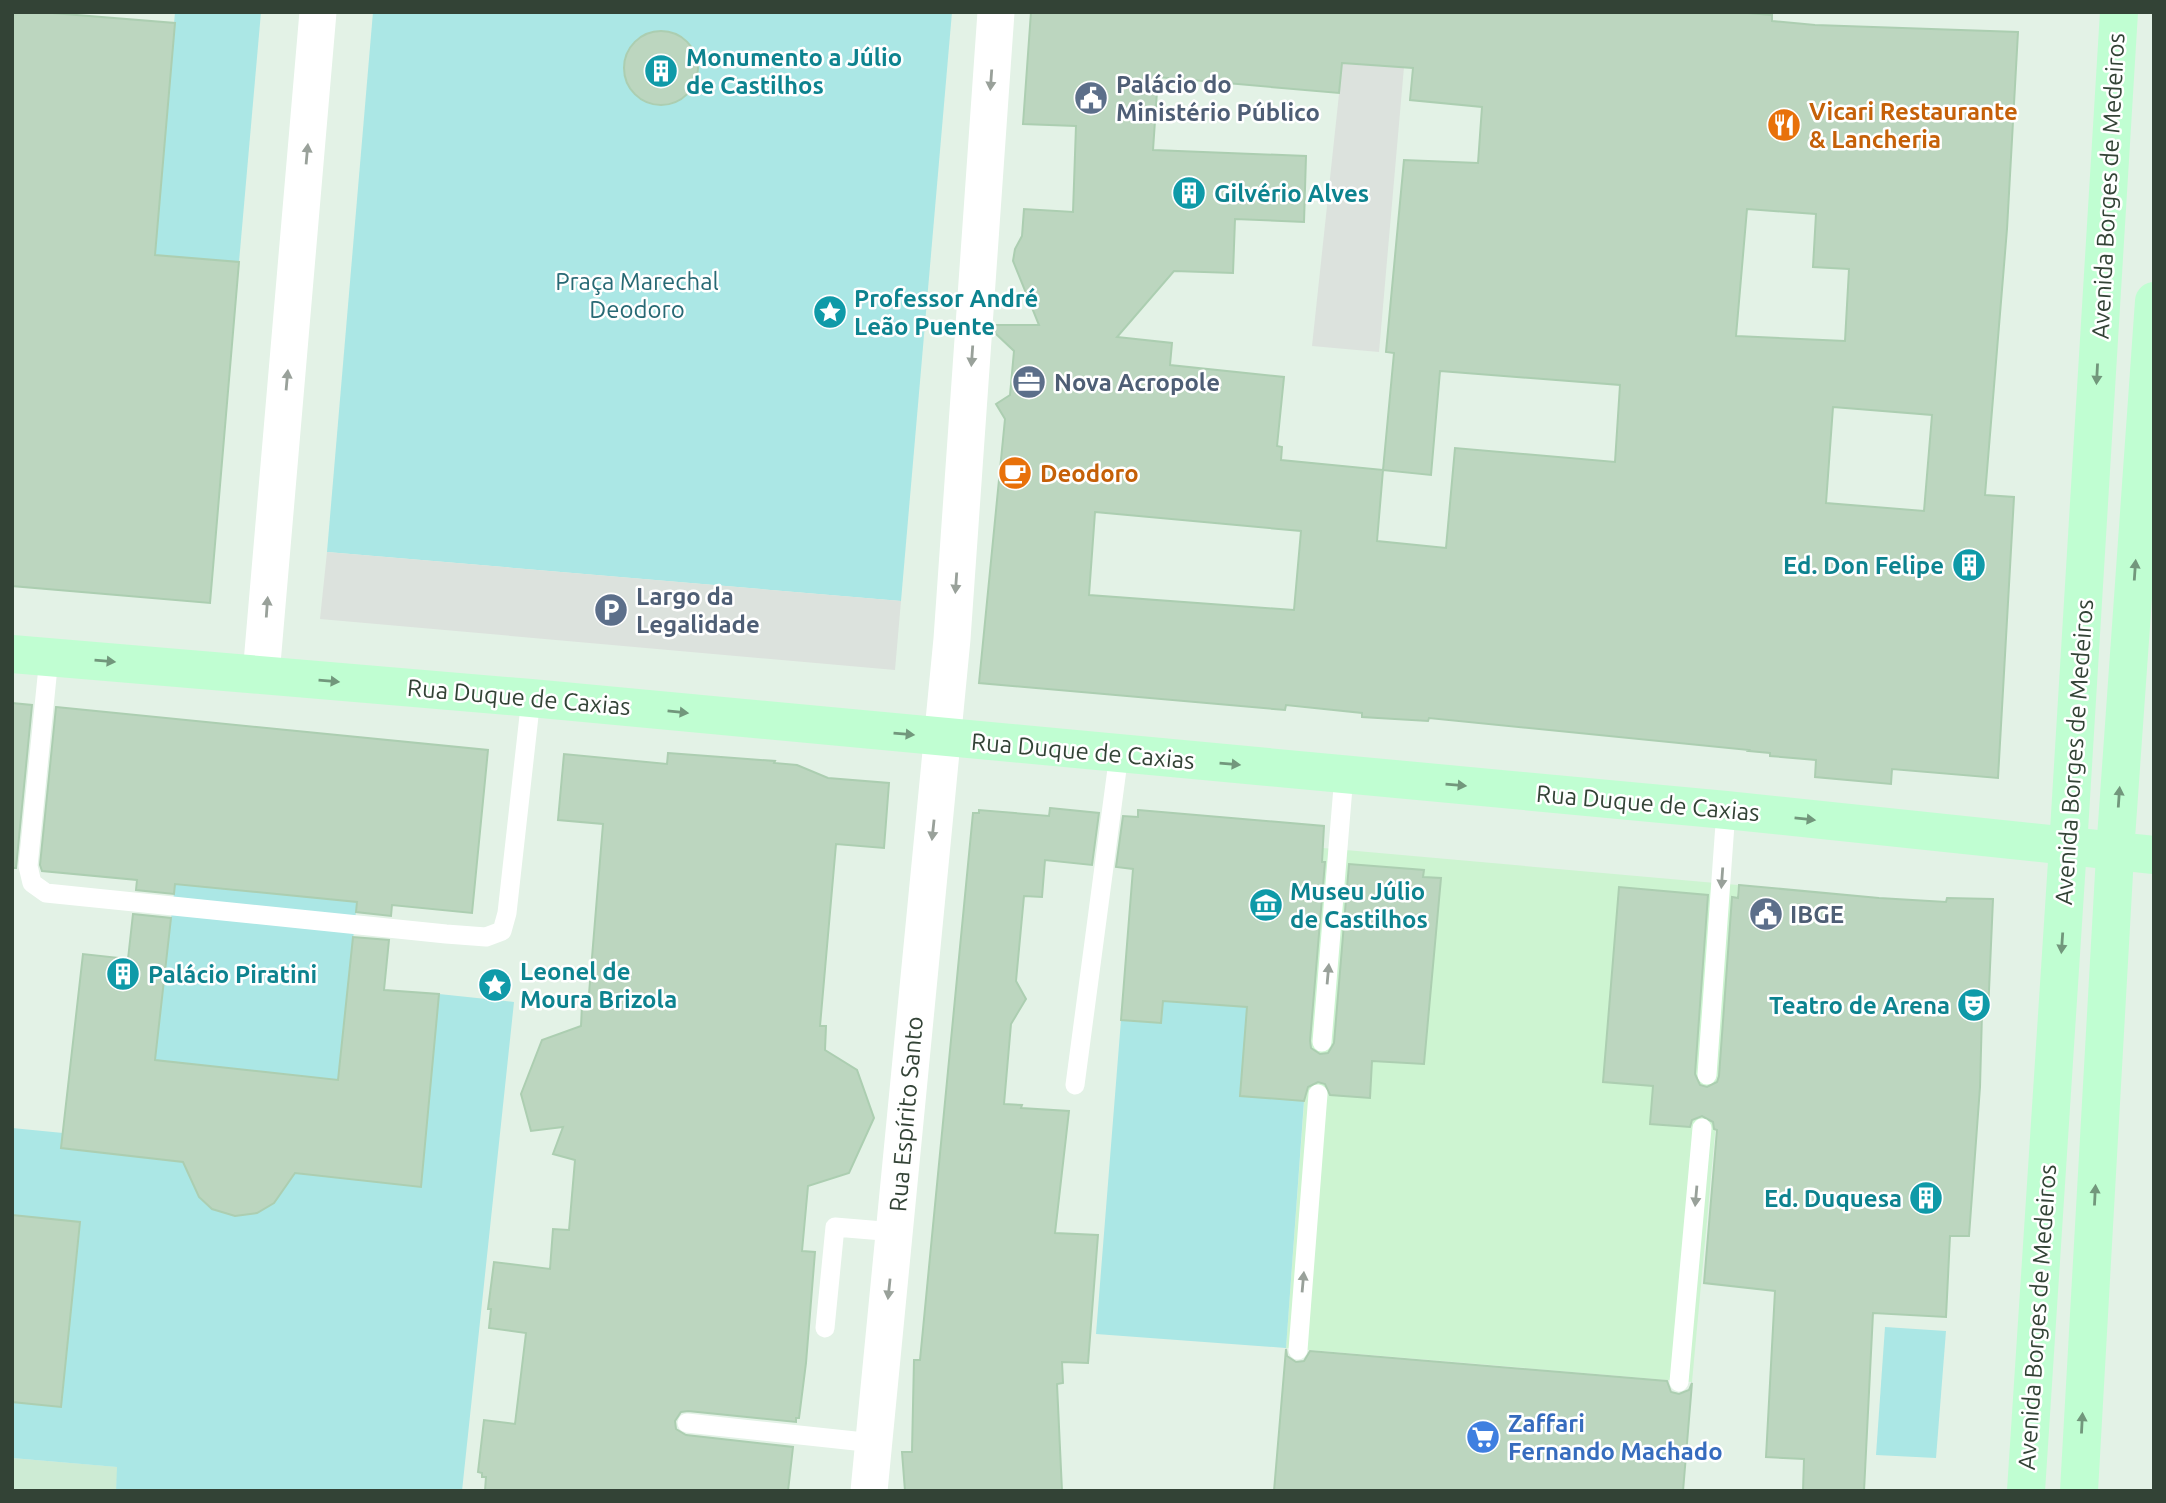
<svg xmlns="http://www.w3.org/2000/svg" width="2166" height="1503" font-family="Ubuntu,sans-serif">
  <style>
    .commercial { fill: #cdf4d1 }
    .education { fill: #cdebd4 }
    .green { fill: #abe7e5 }
    .parking { fill: #dce2dd }
    .building { fill: #bcd6bf; stroke: #acceb1; stroke-width: 2; fill-rule: evenodd }
    .lines { fill: none; stroke-linecap: round; stroke-linejoin: round }
    .lane { stroke: #fff; stroke-width: 19 }
    .street { stroke: #fff; stroke-width: 37 }
    .secondary { stroke: #c0fed2; stroke-width: 38 }
    .oneway { fill: #99a19a }
    .oneway2 { fill: #72977c }
    .labels { text-anchor: middle; dominant-baseline: central; stroke-width: 5; stroke-linejoin: round; paint-order: stroke }
    .culture-label { font-size: 24px; font-weight: bold; fill: #0d838f; stroke: #fff; text-anchor: start }
    .service-label { font-size: 24px; font-weight: bold; fill: #4e5e75; stroke: #fff; text-anchor: start }
    .food-label { font-size: 24px; font-weight: bold; fill: #c56008; stroke: #fff; text-anchor: start }
    .street-label { font-size: 24px; fill: #334336; stroke: #fff }
    .park-label { font-size: 24px; fill: #276974; stroke: #fff }
    .shop-label { font-size: 24px; font-weight: bold; fill: #366cbe; stroke: #fff; text-anchor: start }
  </style>
  <rect width="100%" height="100%" fill="#e3f2e6"/>
  <polygon class="commercial" points="1323,848 1738,885 1692,1382 1286,1348"/>
  <polygon class="education" points="12,1458 118,1467 116,1491 12,1491"/>
  <g class="green">
    <polygon points="175,12 261,12 239,262 155,255"/>
    <polygon points="373,12 952,12 901,601 327,552"/>
    <polygon points="175,884 357,902 338,1080 155,1060"/>
    <polygon points="1167,959 1208,962 1205,1004 1247,1007 1240,1095 1304,1101 1286,1348 1096,1334 1121,1020 1161,1022"/>
    <path d="M439,994L514,1002L462,1491H116L117,1467L12,1458V1128L63,1133L62,1148L192,1163L235,1216C266,1212 282,1205 287,1172L421,1187Z"/>
    <polygon points="1885,1327 1946,1331 1936,1458 1876,1455"/>
  </g>
  <g class="parking">
    <polygon points="1343,57 1404,67 1379,352 1312,346"/>
    <polygon points="327,552 901,601 895,670 320,619"/>
  </g>
  <g class="building">
    <polygon points="12,12 40,12 175,23 155,255 239,262 210,603 12,586"/>
    <path d="M1031,12H1736L1772,15V21L1815,25L2018,32L2007,229L1985,495L2014,497L1998,778L1892,769L1891,784L1815,777L1816,760L1770,756V753L1748,751L1749,750L1429,718L1428,721L1362,717V713L1286,705L1285,710L979,683L1005,419L996,404L1010,395L1014,351L995,333V325H1039L1013,261L1015,249L1022,236L1024,209L1073,212L1076,126L1023,124ZM1342,63L1413,68L1410,100L1482,107L1478,163L1404,160L1386,352L1394,353L1383,470L1281,460L1282,447L1277,446L1284,377L1170,365L1172,343L1117,337L1174,271L1233,273L1235,219L1304,222L1306,156L1153,150L1158,77L1339,93ZM1747,209L1816,214L1813,267L1849,269L1845,341L1736,336ZM1440,371L1620,385L1615,462L1455,448L1446,548L1377,541L1383,470L1431,475ZM1833,407L1932,415L1924,511L1826,503ZM1095,512L1301,531L1294,610L1089,595Z"/>
    <circle cx="661" cy="68" r="37"/>
    <polygon points="12,703 32,705 16,868 12,868"/>
    <polygon points="56,707 488,750 472,913 392,905 391,916 356,912 357,902 175,884 174,894 136,890 137,880 42,871 40,865"/>
    <polygon points="668,753 775,761 774,763 797,765 828,778 889,783 884,848 836,844 820,1026 826,1026 825,1050 857,1070 874,1118 849,1173 808,1186 802,1251 815,1252 806,1363 799,1418 796,1418 796,1422 688,1411 681,1412 675,1421 676,1429 686,1435 793,1447 788,1491 485,1491 486,1477 482,1477 482,1473 478,1472 484,1420 515,1424 526,1333 489,1328 491,1309 488,1309 494,1262 550,1269 553,1229 569,1230 575,1160 553,1154 563,1127 531,1131 521,1094 542,1040 581,1026 582,1005 588,1006 603,824 558,820 564,754 667,764"/>
    <polygon points="1050,808 1099,813 1092,865 1045,860 1042,897 1024,896 1016,981 1026,999 1011,1024 1004,1104 1022,1105 1021,1108 1069,1111 1055,1233 1098,1235 1088,1363 1062,1362 1063,1383 1057,1384 1062,1491 905,1491 902,1452 912,1452 914,1360 920,1360 973,813 979,813 979,810 1049,816"/>
    <polygon points="1138,810 1324,826 1322,862 1325,862 1310,1041 1311,1048 1320,1054 1328,1053 1334,1043 1349,864 1424,870 1423,877 1441,878 1424,1064 1372,1061 1370,1098 1330,1095 1325,1084 1318,1082 1308,1087 1304,1101 1240,1096 1247,1007 1163,1001 1161,1023 1121,1020 1133,869 1116,867 1123,816 1138,817"/>
    <polygon points="1739,885 1879,898 1946,902 1947,898 1993,899 1988,1013 1982,1013 1980,1087 1969,1236 1950,1236 1946,1317 1873,1313 1864,1491 1803,1491 1804,1459 1766,1457 1775,1291 1704,1283 1717,1130 1714,1129 1713,1122 1702,1116 1692,1120 1690,1127 1650,1124 1653,1086 1603,1082 1619,887 1708,895 1695,1074 1700,1085 1707,1087 1717,1082 1719,1076 1732,897 1738,898"/>
    <polygon points="133,914 171,918 155,1060 338,1080 353,937 389,940 384,990 439,994 421,1187 295,1173 274,1203 257,1213 235,1216 212,1209 199,1197 183,1162 61,1148 83,954 128,959"/>
    <polygon points="12,1215 80,1222 61,1407 12,1402"/>
    <polygon points="1286,1349 1287,1356 1296,1362 1304,1361 1310,1351 1667,1381 1671,1392 1679,1394 1689,1390 1692,1383 1683,1491 1274,1491"/>
  </g>
  <g class="lines">
    <g class="lane">
      <polyline points="49,657 28,866 32,883 46,893 446,934 486,937 502,931 507,913 531,698"/>
      <polyline points="1322,1042 1344,775"/>
      <polyline points="1707,1075 1726,810"/>
      <polyline points="1075,1085 1119,754"/>
      <polyline points="825,1328 835,1227 895,1232"/>
      <polyline points="1298,1350 1318,1094"/>
      <polyline points="1679,1382 1702,1128"/>
      <polyline points="687,1423 874,1443"/>
    </g>
    <g class="street">
      <polyline points="261,675 318,12"/>
      <polyline points="869,1491 952,639 996,12"/>
    </g>
    <g class="secondary">
      <polyline points="12,654 531,698 1726,810 2154,855"/>
      <polyline points="2026,1491 2069,831 2119,12"/>
      <polyline points="2079,1491 2116,838 2154,301"/>
    </g>
  </g>
  <defs><path id="oneway-solid" d="M-6-.8H1V-3.2L6.5 0L1 3.2V.8H-6Z" transform="scale(1.75)"/></defs>
  <g class="oneway">
    <use href="#oneway-solid" transform="translate(991 80) rotate(94)"/>
    <use href="#oneway-solid" transform="translate(307 154) rotate(-85)"/>
    <use href="#oneway-solid" transform="translate(972 356) rotate(94)"/>
    <use href="#oneway-solid" transform="translate(287 380) rotate(-85)"/>
    <use href="#oneway-solid" transform="translate(956 583) rotate(94)"/>
    <use href="#oneway-solid" transform="translate(267 607) rotate(-86)"/>
    <use href="#oneway-solid" transform="translate(933 830) rotate(96)"/>
    <use href="#oneway-solid" transform="translate(1722 878) rotate(94)"/>
    <use href="#oneway-solid" transform="translate(1328 974) rotate(-85)"/>
    <use href="#oneway-solid" transform="translate(1696 1196) rotate(95)"/>
    <use href="#oneway-solid" transform="translate(1303 1282) rotate(-85)"/>
    <use href="#oneway-solid" transform="translate(889 1289) rotate(96)"/>
  </g>
  <g class="oneway2">
    <use href="#oneway-solid" transform="translate(2097 374) rotate(93)"/>
    <use href="#oneway-solid" transform="translate(2135 570) rotate(-86)"/>
    <use href="#oneway-solid" transform="translate(105 661) rotate(5)"/>
    <use href="#oneway-solid" transform="translate(329 681) rotate(5)"/>
    <use href="#oneway-solid" transform="translate(678 712) rotate(6)"/>
    <use href="#oneway-solid" transform="translate(904 734) rotate(5)"/>
    <use href="#oneway-solid" transform="translate(1230 764) rotate(5)"/>
    <use href="#oneway-solid" transform="translate(1456 785) rotate(5)"/>
    <use href="#oneway-solid" transform="translate(2119 797) rotate(-86)"/>
    <use href="#oneway-solid" transform="translate(1805 819) rotate(6)"/>
    <use href="#oneway-solid" transform="translate(2062 943) rotate(94)"/>
    <use href="#oneway-solid" transform="translate(2095 1195) rotate(-87)"/>
    <use href="#oneway-solid" transform="translate(2082 1423) rotate(-87)"/>
  </g>
  <defs>
    <g id="building-disc" transform="scale(1.75)"><circle r="9.5" fill="#0f9aa8" stroke="#fff"/><path d="M-4-6H4V6H1V3H-1V6H-4ZM-2.5-4.3h1.7v1.8h-1.7ZM.8-4.3h1.7v1.8H.8ZM-2.5-1h1.7V.8h-1.7ZM.8-1h1.7V.8H.8Z" fill="#fff"/></g>
    <g id="civic-disc" transform="scale(1.75)"><circle r="9.5" fill="#5c6f8a" stroke="#fff"/><path d="M-.6-6.5H3V-4.5H.6V-3L4-1V1h2V6H-6V1h2V-1L-.6-3ZM-1.2 2.5V6h2.4V2.5Z" fill="#fff"/></g>
    <g id="restaurant-disc" transform="scale(1.75)"><circle r="9.5" fill="#e8710a" stroke="#fff"/><path d="M-5-6h1v4h1v-4h1v4h1v-4h1v5L-1.5 .5V6h-2V.5L-5-1ZM5-6V6H3V1.5H1.5Q1.5-4 5-6Z" fill="#fff"/></g>
    <g id="sight-disc" transform="scale(1.75)"><circle r="9.5" fill="#0f9aa8" stroke="#fff"/><path d="M0-6L1.8-2.2L6-1.7L2.9 1.2L3.7 5.4L0 3.3L-3.7 5.4L-2.9 1.2L-6-1.7L-1.8-2.2Z" fill="#fff"/></g>
    <g id="office-disc" transform="scale(1.75)"><circle r="9.5" fill="#5c6f8a" stroke="#fff"/><path d="M-6-3h4V-5.5h4V-3h4V5H-6ZM-1-4.5V-3h2v-1.5ZM-6 0V1H6V0Z" fill="#fff"/></g>
    <g id="cafe-disc" transform="scale(1.75)"><circle r="9.5" fill="#e8710a" stroke="#fff"/><path d="M-5.5-4.5H6V0H3Q3 3.5 0 3.5H-2.5Q-5.5 3.5-5.5 0ZM3-3.2v2h1.7v-2ZM-6 4.5H4V6H-6Z" fill="#fff"/></g>
    <g id="parking-disc" transform="scale(1.75)"><circle r="9.5" fill="#5c6f8a" stroke="#fff"/><path d="M-3.5-5.5H1a3.5 3.5 0 0 1 0 7H-1V5.5H-3.5ZM-1-3.4V-.6H.8a1.4 1.4 0 0 0 0-2.8Z" fill="#fff"/></g>
    <g id="museum-disc" transform="scale(1.75)"><circle r="9.5" fill="#0f9aa8" stroke="#fff"/><path d="M0-6L6-3V-2H-6V-3ZM-5-1h2V3h-2ZM-1-1h2V3h-2ZM3-1h2V3H3ZM-6 4H6V6H-6Z" fill="#fff"/></g>
    <g id="theatre-disc" transform="scale(1.75)"><circle r="9.5" fill="#0f9aa8" stroke="#fff"/><path d="M-5-5.5Q0-4 5-5.5V0Q5 5 0 6Q-5 5-5 0ZM-3.3-2.5H-1v1.5H-3.3ZM1-2.5H3.3v1.5H1ZM-2.8 1Q0 5.5 2.8 1Z" fill="#fff"/></g>
    <g id="supermarket-disc" transform="scale(1.75)"><circle r="9.5" fill="#3f7fe0" stroke="#fff"/><path d="M-6-5.5h2.5l.6 2H6L4.5 2H-2.5L-4.4-4H-6ZM-1.5 3.2a1.3 1.3 0 1 0 .1 0ZM3 3.2a1.3 1.3 0 1 0 .1 0Z" fill="#fff"/></g>
  </defs>
  <g fill-rule="evenodd">
    <use href="#building-disc" x="661" y="71"/>
    <use href="#civic-disc" x="1091" y="98"/>
    <use href="#restaurant-disc" x="1784" y="125"/>
    <use href="#building-disc" x="1189" y="193"/>
    <use href="#sight-disc" x="830" y="312"/>
    <use href="#office-disc" x="1029" y="382"/>
    <use href="#cafe-disc" x="1015" y="473"/>
    <use href="#building-disc" x="1969" y="565"/>
    <use href="#parking-disc" x="611" y="610"/>
    <use href="#museum-disc" x="1266" y="905"/>
    <use href="#civic-disc" x="1766" y="914"/>
    <use href="#building-disc" x="123" y="974"/>
    <use href="#sight-disc" x="495" y="985"/>
    <use href="#theatre-disc" x="1974" y="1005"/>
    <use href="#building-disc" x="1926" y="1198"/>
    <use href="#supermarket-disc" x="1483" y="1437"/>
  </g>
  <g class="labels">
    <g class="culture-label">
      <text x="686" y="57">Monumento a Júlio<tspan x="686" dy="28">de Castilhos</tspan></text>
      <text x="1214" y="193">Gilvério Alves</text>
      <text x="854" y="298">Professor André<tspan x="854" dy="28">Leão Puente</tspan></text>
      <text x="1944" y="565" text-anchor="end">Ed. Don Felipe</text>
      <text x="1290" y="891">Museu Júlio<tspan x="1290" dy="28">de Castilhos</tspan></text>
      <text x="520" y="971">Leonel de<tspan x="520" dy="28">Moura Brizola</tspan></text>
      <text x="148" y="974">Palácio Piratini</text>
      <text x="1950" y="1005" text-anchor="end">Teatro de Arena</text>
      <text x="1902" y="1198" text-anchor="end">Ed. Duquesa</text>
    </g>
    <g class="service-label">
      <text x="1116" y="84">Palácio do<tspan x="1116" dy="28">Ministério Público</tspan></text>
      <text x="1054" y="382">Nova Acropole</text>
      <text x="636" y="596">Largo da<tspan x="636" dy="28">Legalidade</tspan></text>
      <text x="1790" y="914">IBGE</text>
    </g>
    <g class="food-label">
      <text x="1809" y="111">Vicari Restaurante<tspan x="1809" dy="28">&amp; Lancheria</tspan></text>
      <text x="1040" y="473">Deodoro</text>
    </g>
    <g class="street-label">
      <text transform="translate(2108 186) rotate(-87)">Avenida Borges de Medeiros</text>
      <text transform="translate(519 697) rotate(5)">Rua Duque de Caxias</text>
      <text transform="translate(1083 751) rotate(5)">Rua Duque de Caxias</text>
      <text transform="translate(2074 752) rotate(-86)">Avenida Borges de Medeiros</text>
      <text transform="translate(1648 803) rotate(5)">Rua Duque de Caxias</text>
      <text transform="translate(906 1114) rotate(-85)">Rua Espírito Santo</text>
      <text transform="translate(2037 1317) rotate(-86)">Avenida Borges de Medeiros</text>
    </g>
    <g class="park-label">
      <text x="637" y="281">Praça Marechal<tspan x="637" dy="28">Deodoro</tspan></text>
    </g>
    <g class="shop-label">
      <text x="1508" y="1423">Zaffari<tspan x="1508" dy="28">Fernando Machado</tspan></text>
    </g>
  </g>
  <rect width="2166" height="1503" fill="none" stroke="#334336" stroke-width="28"/>
</svg>
